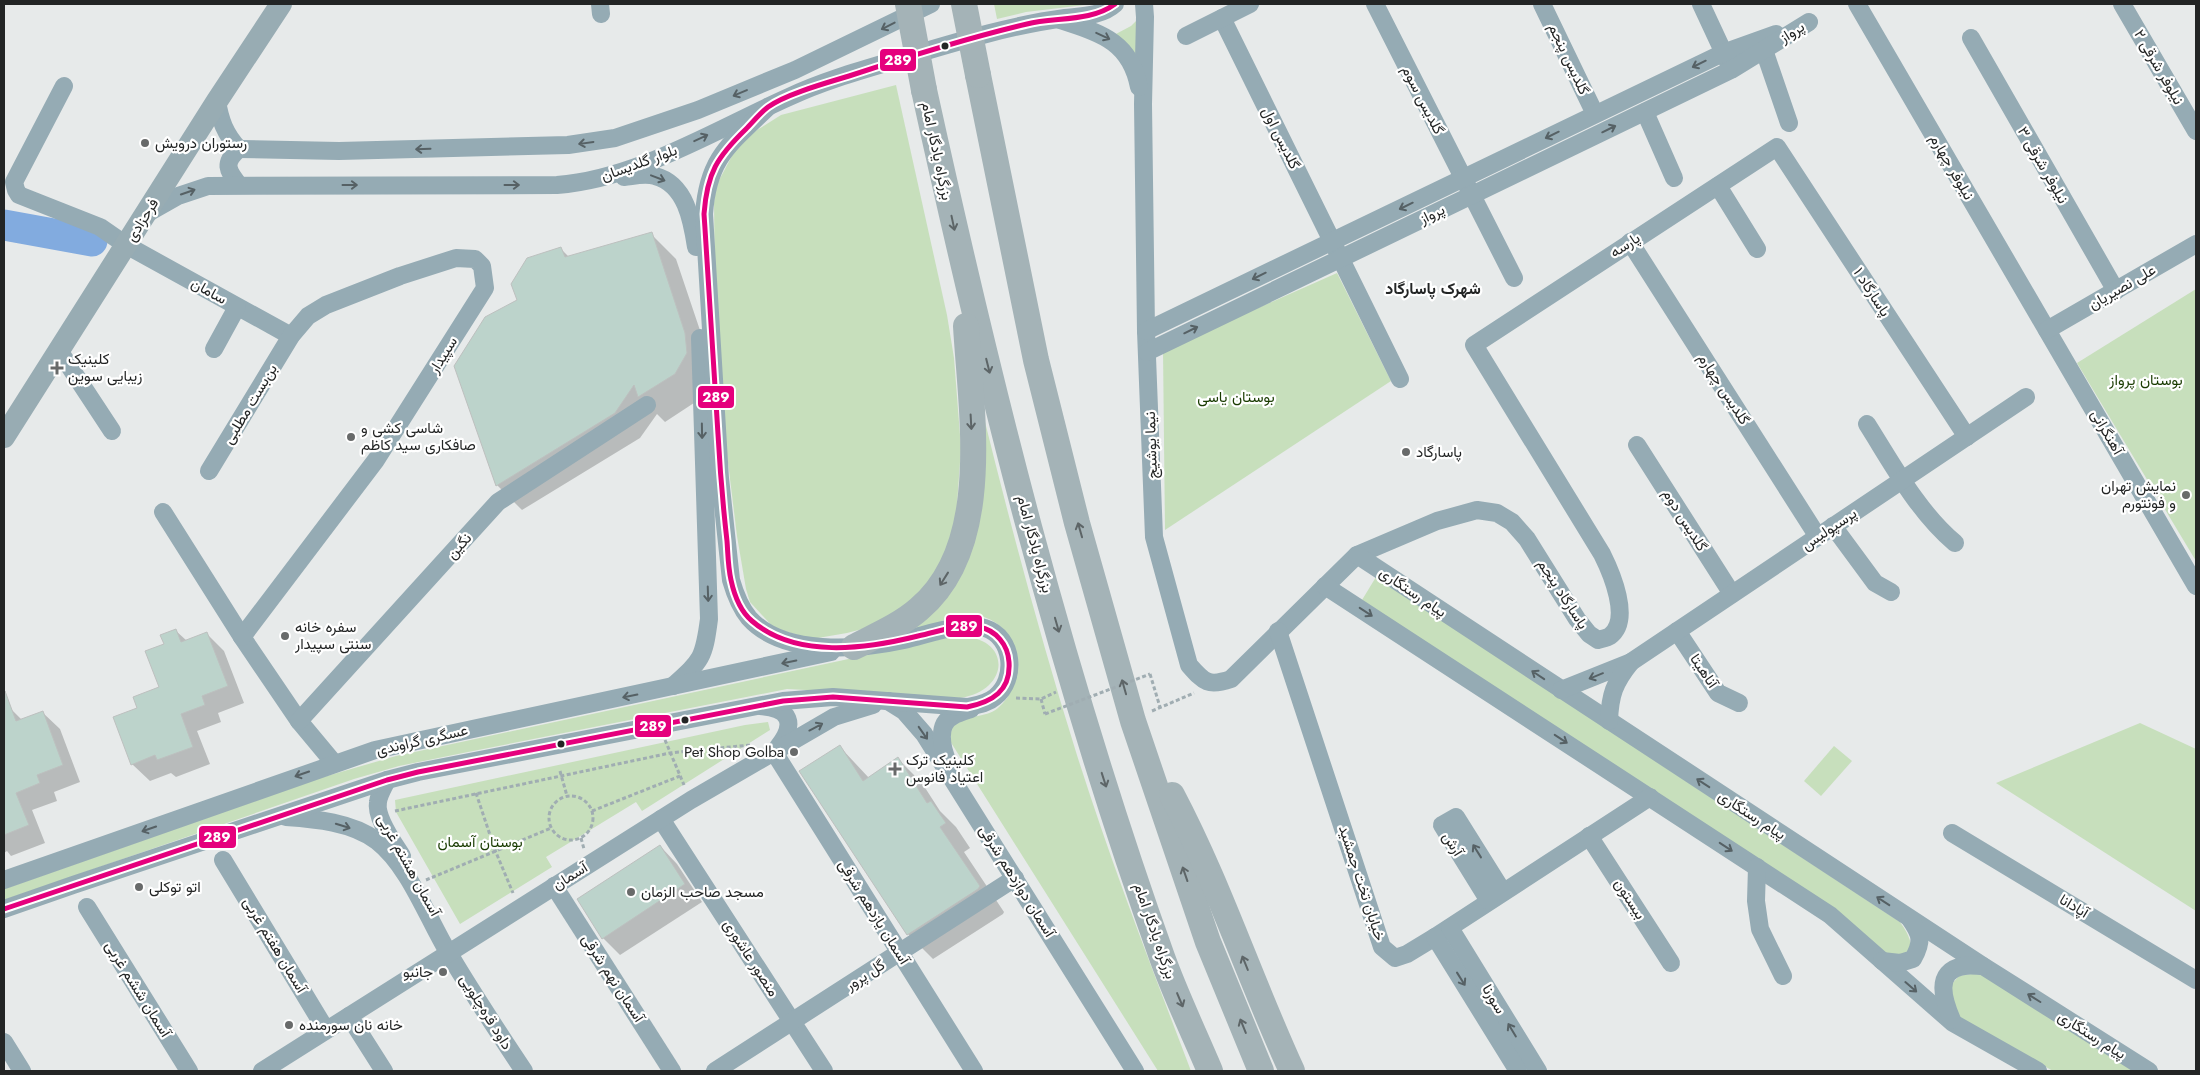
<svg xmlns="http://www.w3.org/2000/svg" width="2200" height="1075" font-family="Jost,Vazirmatn,sans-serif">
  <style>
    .green { fill: #c7dfbc }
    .shadow { fill: #0003 }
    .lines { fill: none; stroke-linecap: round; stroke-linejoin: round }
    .river { stroke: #82abdf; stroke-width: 31 }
    .building { fill: #bcd3cb; stroke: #bdc0bf }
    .path { stroke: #a0adb2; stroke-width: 3; stroke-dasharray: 4 2.5; stroke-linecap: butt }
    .minor { stroke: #95abb4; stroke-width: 18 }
    .major { stroke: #98acb3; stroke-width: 22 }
    .highway { stroke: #a4b3b7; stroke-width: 26 }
    .path-bridge { stroke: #a0adb2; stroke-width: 3; stroke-dasharray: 4 2.5; stroke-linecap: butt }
    .highway-bridge { stroke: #a4b3b7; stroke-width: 26 }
    .bus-1-casing { stroke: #fff; stroke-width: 9 }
    .bus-1 { stroke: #e5007d; stroke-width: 5 }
    .oneway { stroke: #566165 }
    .oneway2 { stroke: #5d6567 }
    .bus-dot { fill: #232525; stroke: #fff; stroke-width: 2 }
    .poi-dot { fill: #686a6a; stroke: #fff; stroke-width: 2 }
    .labels { text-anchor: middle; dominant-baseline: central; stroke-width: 4.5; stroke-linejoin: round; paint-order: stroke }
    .street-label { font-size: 15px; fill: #232525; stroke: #fff }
    .poi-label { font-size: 15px; fill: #232525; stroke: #fff; text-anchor: start }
    .park-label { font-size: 15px; fill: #193b00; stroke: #fff }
    .neighbourhood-label { font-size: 16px; font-weight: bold; fill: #232525; stroke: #fff }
    .line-badge { stroke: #fff; stroke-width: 2 }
    .badge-label { font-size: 14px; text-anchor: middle; font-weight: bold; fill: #fff }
  </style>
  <rect width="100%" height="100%" fill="#e7eaea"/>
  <g class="green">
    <polygon points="994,4 1093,4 1026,12 997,19"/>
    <polygon points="1137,20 1139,62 1114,35 1131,26"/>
    <polygon points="896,85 947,315 954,358 961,448 956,519 948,551 929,591 870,627 847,633 812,639 774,628 750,602 746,589 737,536 726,446 715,285 714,203 716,186 734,152 754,132 781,115"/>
    <polygon points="1337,273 1391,381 1165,530 1163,350"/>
    <polygon points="2196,289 2196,561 2077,363"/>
    <path d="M983,414C1011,527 1041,640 1076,752C1110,860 1151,966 1191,1071H1158L950,741L952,725C965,714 985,719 998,708C1012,696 1018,678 1017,660C1015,629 985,608 955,616C943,619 934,626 922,629C909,632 895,634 881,637L940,600Z"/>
    <path d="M1376,577L1900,922C1906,930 1920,952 1902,956C1898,957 1891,956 1886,956L1362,600Z"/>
    <path d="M956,636C1012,635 1012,690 960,698L787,689L468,752L399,766L354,779L4,900V889L320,778L396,756Z"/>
    <polygon points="768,722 770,730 642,811 636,802 546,857 552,867 460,924 396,812 395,800 745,725"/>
    <polygon points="2140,723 2196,749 2196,911 1996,783"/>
    <polygon points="1834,746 1852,761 1821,796 1804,781"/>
    <polygon points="1971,974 1983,974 2135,1071 2053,1071 1958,1017 1950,986 1959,976"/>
  </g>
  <g class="shadow">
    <polygon points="651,234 676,259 710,360 700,399 665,422 657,414 640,438 522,510 497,485 518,301 560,248 569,257"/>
    <polygon points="175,630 187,641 207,634 224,651 244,703 218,713 221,722 197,731 210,764 176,777 171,773 150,781 132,764 138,708 160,688 165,644"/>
    <polygon points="11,709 22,720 42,712 60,729 80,782 54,792 57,801 32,810 45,843 11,856 7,851 4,853 4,711"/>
    <polygon points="840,747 869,778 897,758 922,783 940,811 956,827 970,848 964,852 1004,912 1003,914 933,959 908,934"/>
    <polygon points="660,846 677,864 702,902 620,955 603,938"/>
  </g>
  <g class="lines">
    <polyline class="river" points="4,225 92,241"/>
  </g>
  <g class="building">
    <polygon points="652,232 685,333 687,353 675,374 638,397 634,385 615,413 496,486 454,366 485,317 517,300 511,284 527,258 561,247 565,257"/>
    <polygon points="176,629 181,642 207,632 228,686 202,696 205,705 181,714 193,747 157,760 155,755 131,765 113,717 137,708 133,697 159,687 145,651 164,644 160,635"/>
    <polygon points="5,691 16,721 43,711 63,765 37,775 40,783 16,793 29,825 4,835"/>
    <polygon points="840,745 863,781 898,757 927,803 931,801 946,823 940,827 980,886 978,889 907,935 799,771"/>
    <polygon points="660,845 685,884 602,939 577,899"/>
  </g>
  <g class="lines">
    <g class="path">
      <polyline points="1150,674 1160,707"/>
      <polyline points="1016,698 1041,699 1056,692"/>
      <polyline points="1041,699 1045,714"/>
      <polyline points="1152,711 1194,693"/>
      <polyline points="665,740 684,785"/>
      <polyline points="560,771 567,796"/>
      <polyline points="476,793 495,850 513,893"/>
      <circle cx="571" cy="818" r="22"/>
      <polyline points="395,811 670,753 750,745"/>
      <polyline points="592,811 680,776"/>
      <polyline points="581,838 584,849"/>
      <polyline points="426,880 551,828"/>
    </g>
    <g class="minor">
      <polyline points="600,4 601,14"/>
      <path d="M1144,4L1145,17L1143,104L1146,331L1154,537L1189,665C1204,682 1208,687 1231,679L1357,555L1437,521L1477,510L1497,513L1512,522L1527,539L1577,619L1589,634L1598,640C1601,639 1607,638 1610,636C1632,620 1611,572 1602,554L1474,345L1777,147L1967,437"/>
      <polyline points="1375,4 1514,278"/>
      <polyline points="1542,4 1595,114"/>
      <polyline points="1701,4 1728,62"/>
      <polyline points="1857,4 2196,586"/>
      <polyline points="2122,4 2196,131"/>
      <polyline points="1222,18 1400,379"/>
      <path d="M1060,20C1099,33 1130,40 1139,87"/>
      <polyline points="1186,36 1250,4"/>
      <polyline points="1971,38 2116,291"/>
      <polyline points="1764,50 1789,123"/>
      <polyline points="64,86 14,182 16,190 19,195 100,227 126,245 291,336"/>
      <path d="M217,101C220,120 225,134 239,149"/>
      <polyline points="1645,112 1674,178"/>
      <polyline points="239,149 339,151 568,145 615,138 698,110 795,70 931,4"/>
      <path d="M624,177C634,176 645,173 655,176C686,184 692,221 696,247"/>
      <path d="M239,185C227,170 223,163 239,149"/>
      <polyline points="1718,186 1757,249"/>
      <path d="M148,213L178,196L208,186L557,185C637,179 717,129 789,97C821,82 855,72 889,62C947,45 1005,26 1065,18C1082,16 1102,16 1115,4"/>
      <polyline points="1630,242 1818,537"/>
      <polyline points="2047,330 2196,244"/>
      <polyline points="1146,331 1723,53 1776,34"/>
      <polyline points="214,349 237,307"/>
      <polyline points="60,352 112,431"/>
      <polyline points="1147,352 1731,70 1809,22"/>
      <path d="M1867,424C1893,465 1918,512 1955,543"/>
      <polyline points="1637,445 1732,594"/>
      <polyline points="209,471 291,336 308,316 326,305 400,276 456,258 475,259 482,266 485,288 376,460 242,637 299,721 334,763"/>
      <polyline points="163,512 242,637"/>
      <polyline points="1833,526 1875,583 1891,592"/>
      <polyline points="1357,555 1983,966 2149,1071"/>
      <polyline points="1325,586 1830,915 1953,1023 2038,1071"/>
      <polyline points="1278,631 1382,947 1395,958 1407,954 1435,937 1650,797"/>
      <polyline points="1677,631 1718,693 1739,703"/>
      <path d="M673,686C702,660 704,658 709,619L700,338"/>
      <polyline points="1561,690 1631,662 2026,397"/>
      <polyline points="888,701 904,711 924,734 1135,1071"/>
      <path d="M760,706C791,708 796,724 778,747"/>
      <polyline points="299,721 498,502 647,405"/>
      <path d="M1609,721C1610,695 1614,683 1631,662"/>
      <polyline points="774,752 974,1071"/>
      <path d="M948,762C942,749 936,724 953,716C958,713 965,711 971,709"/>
      <path d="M387,780C384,787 379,794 378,802C375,818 394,843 402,856"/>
      <path d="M286,817C315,819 352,822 377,841C409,866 427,917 448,952C472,993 498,1032 524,1071"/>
      <polyline points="661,819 824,1071"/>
      <polyline points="1952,833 2196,980"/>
      <polyline points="1589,836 1671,963"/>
      <polyline points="223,860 326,1030"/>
      <polyline points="1757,867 1756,901 1760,929 1783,976"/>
      <polyline points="4,880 375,750 831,652"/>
      <polyline points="554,886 672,1071"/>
      <polyline points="1489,901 1442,825 1456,817 1503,892"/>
      <polyline points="87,907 189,1071"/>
      <path d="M4,909L73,885L387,780L418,772L783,701L833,697L967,707C977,705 987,704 995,697C1017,680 1014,637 985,628C962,621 927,635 904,640C858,650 783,656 749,618C740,607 735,594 731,580L720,478L704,214C708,157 730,144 768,107"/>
      <polyline points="1450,928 1538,1071"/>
      <polyline points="1435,937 1518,1071"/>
      <path d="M1882,961L1900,963L1913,959C1923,941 1921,935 1910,919"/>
      <polyline points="349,1016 384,1071"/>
      <path d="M1952,1020C1944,1001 1933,971 1964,966C1970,965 1977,966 1983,966"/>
      <polyline points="4,1042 22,1071"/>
      <polyline points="262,1071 691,800 834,717 873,705"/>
      <polyline points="715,1071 1015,878"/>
    </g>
    <polyline class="major" points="4,437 217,101 281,4"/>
    <g class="highway">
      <polyline points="978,75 1036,360 1077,523 1133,721 1208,942 1261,1071"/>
      <path d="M924,90C988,382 1061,675 1162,957C1176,996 1194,1033 1210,1071"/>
      <path d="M854,647C875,636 901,625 919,609C994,546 971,413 966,326"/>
      <path d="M1172,795C1219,884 1250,980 1292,1071"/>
    </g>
    <polyline class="path-bridge" points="1045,714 1150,674"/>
    <g class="highway-bridge">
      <polyline points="908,4 924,90"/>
      <polyline points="964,4 978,75"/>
    </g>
    <g class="bus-1-casing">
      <path id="bus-1" d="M4,909L387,780L418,772L783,701L833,697L967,707C992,702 1011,691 1009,662C1008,645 996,630 979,627C959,623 938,632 918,636C866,649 796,659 752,621C740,611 734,594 731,580C728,567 728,554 727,541C723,506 720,470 718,434C713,360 709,287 704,214C707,173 717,157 746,129C753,122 760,113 768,107C786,94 826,83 849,76C907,57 967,38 1027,24C1055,17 1091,22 1115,4"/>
    </g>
    <use href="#bus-1" class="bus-1"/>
  </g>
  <defs><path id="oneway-shaft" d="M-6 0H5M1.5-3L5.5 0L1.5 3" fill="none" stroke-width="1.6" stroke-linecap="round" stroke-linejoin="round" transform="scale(1.25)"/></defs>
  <g class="oneway">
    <use href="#oneway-shaft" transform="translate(888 26) rotate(153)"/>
    <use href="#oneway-shaft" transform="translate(1103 36) rotate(25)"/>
    <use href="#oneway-shaft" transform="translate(1699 64) rotate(154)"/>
    <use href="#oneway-shaft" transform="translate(740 93) rotate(157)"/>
    <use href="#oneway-shaft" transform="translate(1609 129) rotate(-26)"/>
    <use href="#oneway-shaft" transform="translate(1552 135) rotate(154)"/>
    <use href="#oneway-shaft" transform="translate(701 138) rotate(-25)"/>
    <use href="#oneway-shaft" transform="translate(586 143) rotate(172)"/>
    <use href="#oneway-shaft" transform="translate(423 149) rotate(178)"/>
    <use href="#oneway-shaft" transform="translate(658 178) rotate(21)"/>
    <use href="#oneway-shaft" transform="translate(350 185)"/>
    <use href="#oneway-shaft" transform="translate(512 185)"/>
    <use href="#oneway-shaft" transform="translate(188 192) rotate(-19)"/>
    <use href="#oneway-shaft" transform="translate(1406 206) rotate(154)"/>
    <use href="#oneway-shaft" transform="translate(1259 276) rotate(154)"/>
    <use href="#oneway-shaft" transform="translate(1191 330) rotate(-26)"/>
    <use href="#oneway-shaft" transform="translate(702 431) rotate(89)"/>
    <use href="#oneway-shaft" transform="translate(708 594) rotate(88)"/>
    <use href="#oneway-shaft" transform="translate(1366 612) rotate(33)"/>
    <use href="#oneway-shaft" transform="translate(789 662) rotate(168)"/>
    <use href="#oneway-shaft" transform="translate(1538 675) rotate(-146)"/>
    <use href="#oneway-shaft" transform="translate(1596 676) rotate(158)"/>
    <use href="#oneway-shaft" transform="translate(630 696) rotate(169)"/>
    <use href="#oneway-shaft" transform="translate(816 727) rotate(-28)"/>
    <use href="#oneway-shaft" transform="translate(923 733) rotate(55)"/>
    <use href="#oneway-shaft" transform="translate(1561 739) rotate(33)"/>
    <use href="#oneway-shaft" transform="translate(302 774) rotate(161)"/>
    <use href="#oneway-shaft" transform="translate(1703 783) rotate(-147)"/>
    <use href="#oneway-shaft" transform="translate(343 826) rotate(17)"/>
    <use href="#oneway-shaft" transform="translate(149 829) rotate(161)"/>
    <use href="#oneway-shaft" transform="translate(1726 847) rotate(33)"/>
    <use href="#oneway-shaft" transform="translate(1477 851) rotate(-122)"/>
    <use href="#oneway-shaft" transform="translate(1883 901) rotate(-147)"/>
    <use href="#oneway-shaft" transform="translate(1461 979) rotate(58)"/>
    <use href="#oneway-shaft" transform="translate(1911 987) rotate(41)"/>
    <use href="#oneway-shaft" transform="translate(2034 998) rotate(-148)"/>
    <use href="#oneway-shaft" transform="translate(1512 1030) rotate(-121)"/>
  </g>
  <g class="oneway2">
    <use href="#oneway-shaft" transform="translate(953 223) rotate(78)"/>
    <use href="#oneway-shaft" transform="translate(988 366) rotate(76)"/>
    <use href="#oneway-shaft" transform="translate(971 422) rotate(87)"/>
    <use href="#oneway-shaft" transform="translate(1080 530) rotate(-106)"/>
    <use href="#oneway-shaft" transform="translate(944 579) rotate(122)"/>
    <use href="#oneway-shaft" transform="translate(1057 625) rotate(74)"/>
    <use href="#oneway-shaft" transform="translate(1124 687) rotate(-106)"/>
    <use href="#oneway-shaft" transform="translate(1104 780) rotate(72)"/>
    <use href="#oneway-shaft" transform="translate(1185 874) rotate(-109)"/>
    <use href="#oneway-shaft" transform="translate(1245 963) rotate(-112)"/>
    <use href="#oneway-shaft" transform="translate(1180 1000) rotate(67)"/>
    <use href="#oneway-shaft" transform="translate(1243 1026) rotate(-112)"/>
  </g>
  <g class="bus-dot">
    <circle cx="945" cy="46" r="4.5"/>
    <circle cx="685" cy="720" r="4.5"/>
    <circle cx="561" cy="744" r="4.5"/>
  </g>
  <g class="poi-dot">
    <circle cx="145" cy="143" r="5"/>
    <path d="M54.5 360.5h5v5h5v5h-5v5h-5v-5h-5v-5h5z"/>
    <circle cx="351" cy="437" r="5"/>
    <circle cx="1406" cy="452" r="5"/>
    <circle cx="2186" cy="495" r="5"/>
    <circle cx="285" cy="636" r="5"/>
    <circle cx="794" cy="752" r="5"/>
    <path d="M892.5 761.5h5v5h5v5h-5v5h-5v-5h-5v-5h5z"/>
    <circle cx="139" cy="887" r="5"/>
    <circle cx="631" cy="892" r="5"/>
    <circle cx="443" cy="972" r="5"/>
    <circle cx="289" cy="1025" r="5"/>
  </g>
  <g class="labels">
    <g class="street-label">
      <text transform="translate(1792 32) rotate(-32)">پرواز</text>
      <text transform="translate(1569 59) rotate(65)">گلدیس پنجم</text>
      <text transform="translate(2159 67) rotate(60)">نیلوفر شرقی ۲</text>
      <text transform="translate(1423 100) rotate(63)">گلدیس سوم</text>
      <text transform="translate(1281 138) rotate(64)">گلدیس اول</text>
      <text transform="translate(937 151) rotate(78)">بزرگراه یادگار امام</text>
      <text transform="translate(639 163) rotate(-20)">بلوار گلدیسان</text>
      <text transform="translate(2043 165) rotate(60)">نیلوفر شرقی ۳</text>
      <text transform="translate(1952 167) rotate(60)">نیلوفر چهارم</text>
      <text transform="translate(1432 214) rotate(-26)">پرواز</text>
      <text transform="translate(142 220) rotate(-58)">فرحزادی</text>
      <text transform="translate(1625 245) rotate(-33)">پارسه</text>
      <text transform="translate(2122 287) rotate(-30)">علی نصیریان</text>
      <text transform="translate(209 291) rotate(29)">سامان</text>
      <text transform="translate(1872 292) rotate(57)">پاسارگاد ۱</text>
      <text transform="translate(443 355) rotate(-58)">سپیدار</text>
      <text transform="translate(1724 389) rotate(57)">گلدیس چهارم</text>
      <text transform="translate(250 404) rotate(-59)">بن‌بست مطلبی</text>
      <text transform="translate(2107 432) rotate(60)">آهنگرانی</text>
      <text transform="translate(1151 445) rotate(-92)">نیما یوشیج</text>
      <text transform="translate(1685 520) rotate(58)">گلدیس دوم</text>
      <text transform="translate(1829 529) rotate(-34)">پرسپولیس</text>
      <text transform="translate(1035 544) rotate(75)">بزرگراه یادگار امام</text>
      <text transform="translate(459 546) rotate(-48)">نگین</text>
      <text transform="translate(1413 592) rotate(34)">پیام رستگاری</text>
      <text transform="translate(1563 594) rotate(57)">پاسارگاد پنجم</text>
      <text transform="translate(1704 671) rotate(56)">آناهیتا</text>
      <text transform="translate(422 740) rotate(-13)">عسگری گراوندی</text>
      <text transform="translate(1752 815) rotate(33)">پیام رستگاری</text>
      <text transform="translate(1453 844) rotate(58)">آرش</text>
      <text transform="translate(409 865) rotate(61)">آسمان هشتم غربی</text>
      <text transform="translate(570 876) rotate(-32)">آسمان</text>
      <text transform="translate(1017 881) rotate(58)">آسمان دوازدهم شرقی</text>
      <text transform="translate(1362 883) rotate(72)">خیابان تخت جمشید</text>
      <text transform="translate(1630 899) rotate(57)">بیستون</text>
      <text transform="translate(2074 906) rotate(31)">آپادانا</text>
      <text transform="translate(874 912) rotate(58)">آسمان یازدهم شرقی</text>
      <text transform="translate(1155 931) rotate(71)">بزرگراه یادگار امام</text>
      <text transform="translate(275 945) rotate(59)">آسمان هفتم غربی</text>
      <text transform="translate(751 958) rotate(57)">منصور عاشوری</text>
      <text transform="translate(865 975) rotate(-33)">گل پرور</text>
      <text transform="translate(613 978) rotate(57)">آسمان نهم شرقی</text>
      <text transform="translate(138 989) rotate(58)">آسمان ششم غربی</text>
      <text transform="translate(1494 999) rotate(59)">سورنا</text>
      <text transform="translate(486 1012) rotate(58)">داود قره‌چلویی</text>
      <text transform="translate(2092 1035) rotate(32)">پیام رستگاری</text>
    </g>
    <g class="poi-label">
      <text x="155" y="143">رستوران درویش</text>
      <text x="68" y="359">کلینیک<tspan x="68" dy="17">زیبایی سوین</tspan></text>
      <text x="361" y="428">شاسی کشی و<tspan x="361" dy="17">صافکاری سید کاظم</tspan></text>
      <text x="1416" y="452">پاسارگاد</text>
      <text x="2176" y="486" text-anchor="end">نمایش تهران<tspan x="2176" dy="17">و فونتورم</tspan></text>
      <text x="295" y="627">سفره خانه<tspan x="295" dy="17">سنتی سپیدار</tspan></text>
      <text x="784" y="752" text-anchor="end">Pet Shop Golba</text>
      <text x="906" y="760">کلینیک ترک<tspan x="906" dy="17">اعتیاد فانوس</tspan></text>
      <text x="149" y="887">اتو توکلی</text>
      <text x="641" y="892">مسجد صاحب الزمان</text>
      <text x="433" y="972" text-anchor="end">جانبو</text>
      <text x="299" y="1025">خانه نان سورمنده</text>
    </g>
    <g class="park-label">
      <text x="2146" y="380">بوستان پرواز</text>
      <text x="1236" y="397">بوستان یاسی</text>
      <text x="480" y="842">بوستان آسمان</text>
    </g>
    <g class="neighbourhood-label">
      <text x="1433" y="288">شهرک پاسارگاد</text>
    </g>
  </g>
  <g class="line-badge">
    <rect x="879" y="48" width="38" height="24" rx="5" fill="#e5007d"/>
    <rect x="697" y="385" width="38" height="24" rx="5" fill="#e5007d"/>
    <rect x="945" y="614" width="38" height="24" rx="5" fill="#e5007d"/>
    <rect x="634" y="714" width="38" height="24" rx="5" fill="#e5007d"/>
    <rect x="198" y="825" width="39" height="24" rx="5" fill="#e5007d"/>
  </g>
  <g class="badge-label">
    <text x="898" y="65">289</text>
    <text x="716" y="402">289</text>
    <text x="964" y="631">289</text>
    <text x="653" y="731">289</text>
    <text x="217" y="842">289</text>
  </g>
  <rect width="2200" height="1075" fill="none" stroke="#232525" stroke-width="10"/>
</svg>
